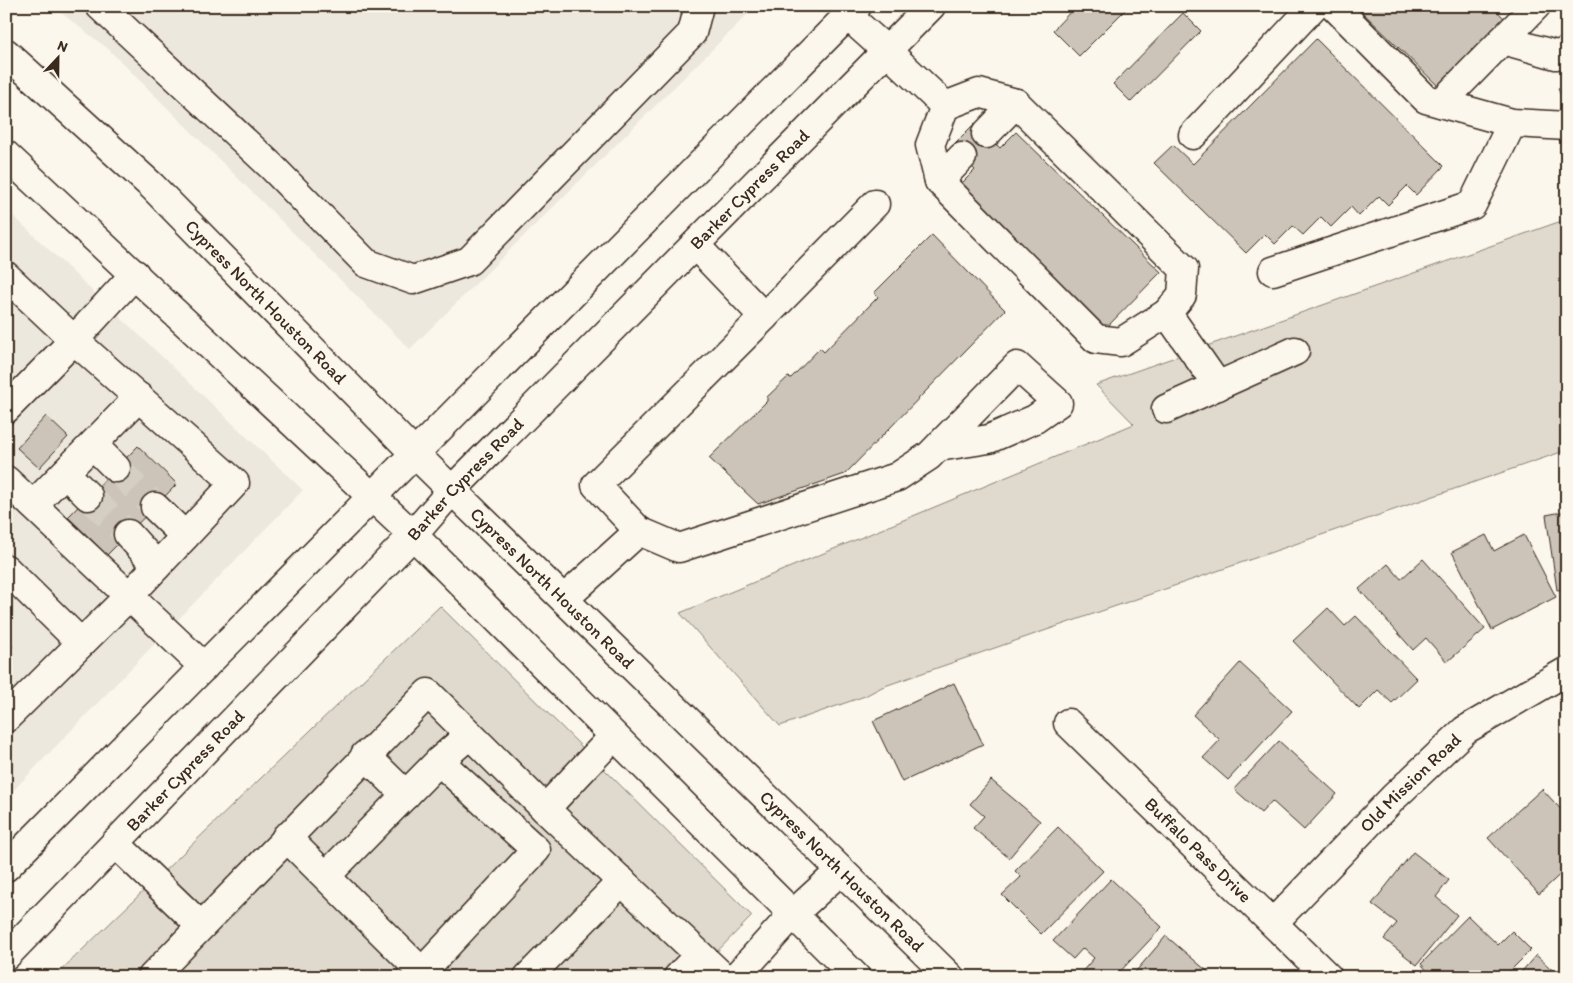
<svg xmlns="http://www.w3.org/2000/svg" width="1573" height="983" font-family="Itim,sans-serif">
  <style>
    .built { fill: #ede8dd }
    .green { fill: #dfd9ce; stroke: #8d8276 }
    .building { fill: #ccc4b9; stroke: #3b2a1e }
    .lines { fill: none; stroke-linecap: round; stroke-linejoin: round }
    .minor-tunnel { stroke: #d5cec3; stroke-width: 28; stroke-dasharray: 28 14; stroke-linecap: butt }
    .minor-casing { stroke: #3b2a1e; stroke-width: 31 }
    .major-casing { stroke: #3b2a1e; stroke-width: 31 }
    .minor { stroke: #fbf7ec; stroke-width: 28 }
    .major { stroke: #fbf7ec; stroke-width: 28 }
    .labels { text-anchor: middle; dominant-baseline: central; stroke-width: 5; stroke-linejoin: round; paint-order: stroke }
    .street-label { font-size: 18px; fill: #3b2a1e; stroke: #fbf7ec }
  </style>
  <rect width="100%" height="100%" fill="#fbf7ec"/>
  <filter id="ink" filterUnits="userSpaceOnUse"><feTurbulence type="fractalNoise" baseFrequency=".02" numOctaves="2"/><feDisplacementMap in="SourceGraphic" scale="10" xChannelSelector="R" yChannelSelector="G"/><feConvolveMatrix kernelMatrix="1 2 1 2 8 2 1 2 1" color-interpolation-filters="sRGB"/></filter>
  <g filter="url(#ink)">
    <g class="built">
      <polygon points="52,6 756,6 410,349 107,48"/>
      <polygon points="6,209 303,490 6,798"/>
    </g>
    <g class="green">
      <polygon points="1567,219 1567,450 882,687 865,696 780,726 680,613 1134,424 1096,385"/>
      <polygon points="440,606 752,916 692,977 54,977"/>
    </g>
    <g class="building">
      <polygon points="1076,6 1129,6 1079,56 1053,30"/>
      <polygon points="1356,6 1492,6 1505,19 1438,86"/>
      <polygon points="1183,13 1201,31 1131,102 1113,84"/>
      <polygon points="1316,39 1444,166 1416,195 1407,186 1388,205 1379,196 1359,216 1351,207 1331,227 1321,217 1303,235 1293,226 1275,244 1265,234 1246,253 1154,163 1173,145 1193,164"/>
      <polygon points="1567,85 1567,112 1558,88"/>
      <polygon points="975,123 1000,148 1016,132 1161,272 1103,331 956,189 975,170 951,147"/>
      <polygon points="932,235 1005,310 845,474 758,504 709,458 767,401 767,397 788,377 791,378 820,348 824,352 878,297 874,293"/>
      <polygon points="46,416 68,437 39,468 17,448"/>
      <polygon points="138,446 177,484 107,555 68,517"/>
      <polygon points="1567,511 1567,589 1557,590 1546,515"/>
      <polygon points="1486,535 1494,551 1524,535 1556,597 1492,630 1452,552"/>
      <polygon points="1423,559 1485,629 1447,662 1426,638 1413,650 1359,589 1388,564 1401,579"/>
      <polygon points="1328,608 1345,626 1356,616 1417,679 1392,703 1378,690 1359,709 1293,641"/>
      <polygon points="6,639 13,646 6,652"/>
      <polygon points="1240,663 1292,711 1228,780 1203,758 1220,740 1193,715"/>
      <polygon points="954,683 983,744 902,782 873,721"/>
      <polygon points="1279,741 1337,794 1304,830 1272,801 1261,813 1234,789"/>
      <polygon points="991,780 1040,821 1009,858 973,828 984,816 970,804"/>
      <polygon points="1542,789 1567,816 1567,868 1539,894 1488,838"/>
      <polygon points="1058,827 1103,871 1041,934 1002,895 1021,877 1015,871"/>
      <polygon points="1413,852 1449,880 1436,897 1457,915 1417,965 1384,939 1397,923 1372,904"/>
      <polygon points="1111,879 1162,927 1115,977 1083,977 1080,974 1094,958 1083,948 1073,959 1053,941"/>
      <polygon points="1468,916 1498,945 1512,931 1531,950 1504,977 1433,977 1421,964"/>
      <polygon points="1166,936 1214,977 1131,977"/>
      <polygon points="1536,955 1560,977 1517,977"/>
    </g>
    <g class="lines">
      <g class="minor-tunnel">
        <polyline points="116,468 155,507"/>
        <polyline points="88,496 128,534"/>
      </g>
      <g class="minor-casing">
        <g id="minor">
          <polyline points="100,6 271,166 366,263 413,280 469,261 692,33 699,6"/>
          <polyline points="1334,6 1426,99 1512,123 1567,126"/>
          <polyline points="1503,40 1556,55 1567,52"/>
          <polyline points="887,51 945,106 979,93 1016,103 1184,269 1182,295 1167,313 1121,342 1096,339 939,181 930,145 945,106"/>
          <polyline points="1441,103 1536,6"/>
          <polyline points="986,134 1016,103"/>
          <polyline points="1193,135 1314,6"/>
          <polyline points="939,181 962,157"/>
          <polyline points="1273,271 1472,205 1512,123"/>
          <polyline points="6,276 74,340 6,409"/>
          <polyline points="1167,313 1218,386"/>
          <polyline points="764,317 875,204"/>
          <polyline points="1166,409 1295,351"/>
          <polyline points="93,445 116,468"/>
          <polyline points="65,473 88,496"/>
          <polyline points="6,480 129,596 235,483 74,340 135,274"/>
          <polyline points="33,505 139,397"/>
          <polyline points="155,507 185,536"/>
          <polyline points="639,531 679,548 897,477 929,456 1017,366 1058,403 1035,419 989,439 938,447"/>
          <polyline points="128,534 157,566"/>
          <polyline points="6,569 81,643"/>
          <polyline points="564,599 639,531 596,485 764,317 695,245"/>
          <polyline points="6,718 129,596 204,667"/>
          <path id="s1" d="M1068,723L1328,977"/>
          <polyline points="365,755 406,795"/>
          <polyline points="545,809 613,737"/>
          <polyline points="286,837 427,977"/>
          <polyline points="115,843 201,926"/>
          <polyline points="326,876 439,761 469,735"/>
          <path id="s2" d="M1274,922L1394,797L1465,730L1567,671"/>
          <polyline points="422,972 536,850 439,761"/>
          <polyline points="152,977 428,693 545,809 723,977"/>
          <polyline points="528,977 622,881"/>
          <polyline points="678,977 699,955"/>
          <polyline points="736,977 793,914"/>
        </g>
      </g>
      <g class="major-casing">
        <g id="major">
          <polyline points="848,16 887,51"/>
          <path id="s3" d="M6,53L152,186L414,453L950,977"/>
          <polyline points="6,155 413,535 856,977"/>
          <polyline points="6,867 857,6"/>
          <polyline points="793,914 840,871"/>
          <path id="s4" d="M6,956L413,535L453,489L931,6"/>
        </g>
      </g>
      <use href="#minor" class="minor"/>
      <use href="#major" class="major"/>
    </g>
  </g>
  <g class="labels">
    <g class="street-label">
      <text stroke="none"><textPath href="#s4" startOffset="1068">Barker Cypress Road</textPath></text>
      <text stroke="none"><textPath href="#s3" startOffset="360">Cypress North Houston Road</textPath></text>
      <text stroke="none"><textPath href="#s4" startOffset="662">Barker Cypress Road</textPath></text>
      <text stroke="none"><textPath href="#s3" startOffset="765">Cypress North Houston Road</textPath></text>
      <text stroke="none"><textPath href="#s4" startOffset="258">Barker Cypress Road</textPath></text>
      <text stroke="none"><textPath href="#s2" startOffset="195">Old Mission Road</textPath></text>
      <text stroke="none"><textPath href="#s1" startOffset="182">Buffalo Pass Drive</textPath></text>
      <text stroke="none"><textPath href="#s3" startOffset="1170">Cypress North Houston Road</textPath></text>
    </g>
  </g>
  <rect width="1573" height="983" fill="none" stroke="#fbf7ec" stroke-width="25"/>
  <rect x="12" y="12" width="1548" height="958" fill="none" stroke="#3b2a1e" stroke-width="2" filter="url(#ink)"/>
  <g transform="translate(58 58) rotate(22)" stroke="#fbf7ec" stroke-width="4" paint-order="stroke">
  <path d="M0-4L9 19L0 12L-9 19Z" fill="#3b2a1e"/>
  <text y="-8" font-size="14" font-weight="bold" text-anchor="middle" fill="#3b2a1e">N</text>
  </g>
</svg>
